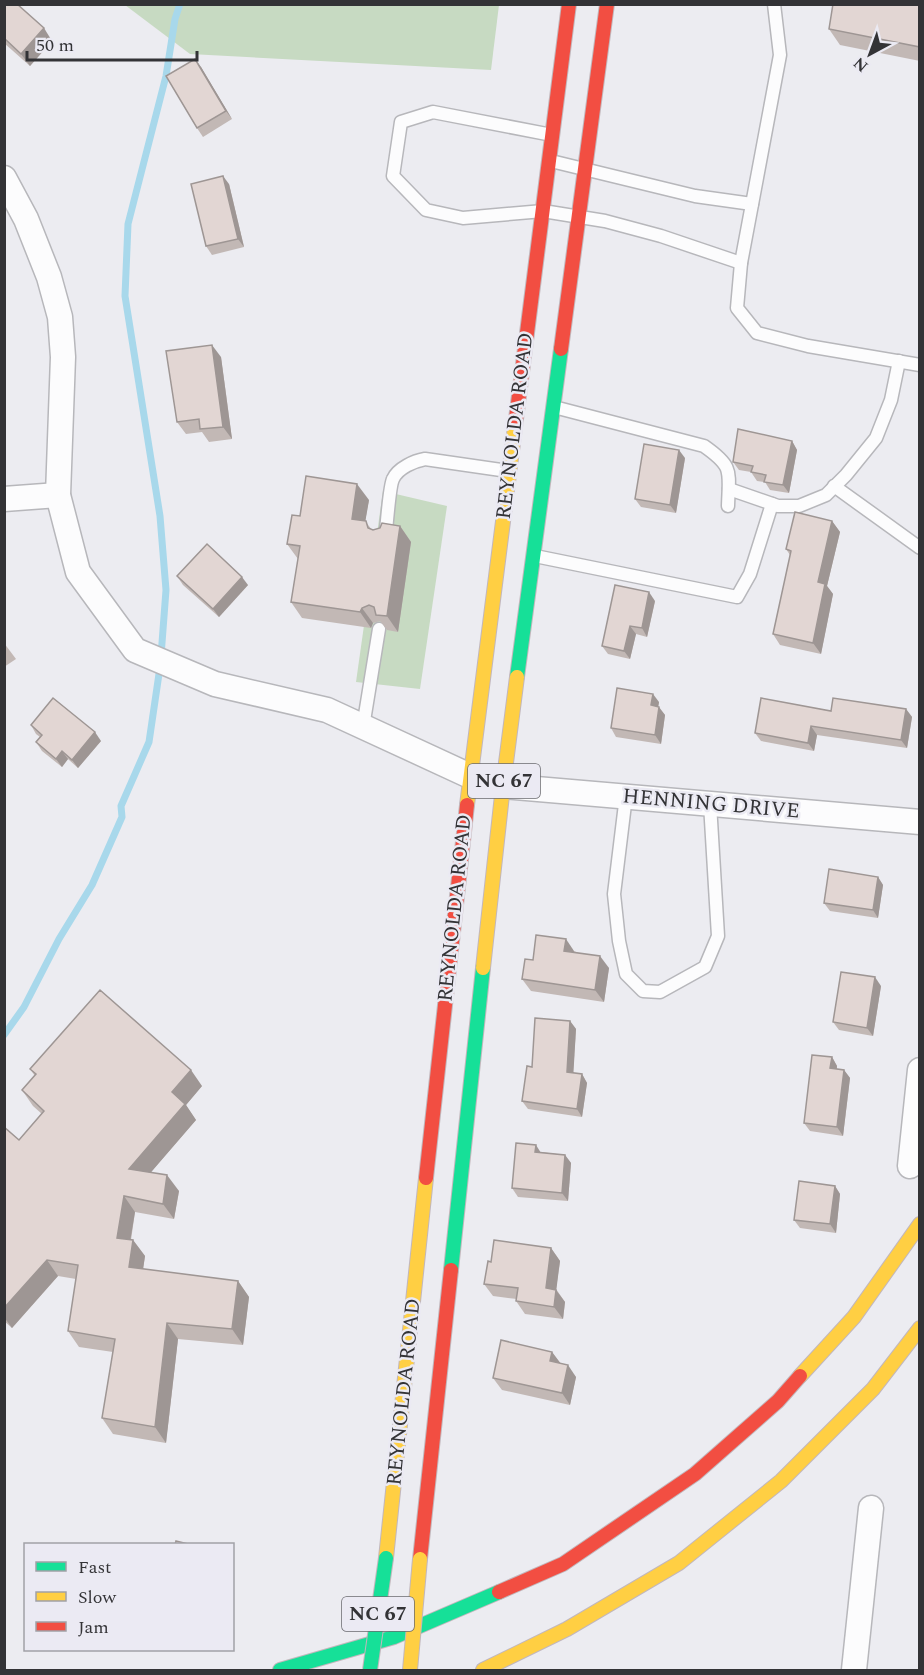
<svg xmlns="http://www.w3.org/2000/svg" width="924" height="1675" font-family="Spectral,serif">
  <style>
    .green { fill: #c7dac2 }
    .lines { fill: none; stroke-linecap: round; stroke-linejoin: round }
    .stream { stroke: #a8d8eb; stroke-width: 7 }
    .lane-casing { stroke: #b7b7bb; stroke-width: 15 }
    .street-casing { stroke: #b7b7bb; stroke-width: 27 }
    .fast-casing { stroke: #c2b7bc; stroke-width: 16 }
    .slow-casing { stroke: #c2b7bc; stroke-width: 16 }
    .jam-casing { stroke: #c2b7bc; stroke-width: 16 }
    .lane { stroke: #fcfcfd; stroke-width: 12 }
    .street { stroke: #fcfcfd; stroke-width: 24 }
    .fast { stroke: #16e098; stroke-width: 14 }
    .slow { stroke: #ffcf43; stroke-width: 14 }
    .jam { stroke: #f24e42; stroke-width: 14 }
    .fast-bridge-casing { stroke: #c2b7bc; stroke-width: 16; stroke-linecap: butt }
    .slow-bridge-casing { stroke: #c2b7bc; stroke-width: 16; stroke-linecap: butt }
    .fast-bridge { stroke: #16e098; stroke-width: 14 }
    .slow-bridge { stroke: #ffcf43; stroke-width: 14 }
    .wall { fill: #c2b8b5 }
    .shaded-wall { fill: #9e9694 }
    .building { fill: #e2d6d3; stroke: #9e9694; stroke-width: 1.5 }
    .labels { text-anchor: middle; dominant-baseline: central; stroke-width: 5; stroke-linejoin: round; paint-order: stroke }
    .shield { fill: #ebeaf3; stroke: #6a6a6f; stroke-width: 1.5 }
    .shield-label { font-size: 20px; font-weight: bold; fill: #333336 }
    .street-label { font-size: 21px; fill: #333336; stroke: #ebeaf3 }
  </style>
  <rect width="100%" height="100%" fill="#ececf1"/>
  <g class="green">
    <polygon points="125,5 499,5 491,70 190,54"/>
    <polygon points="383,491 447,506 420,689 356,682"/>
  </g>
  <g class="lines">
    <g class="stream">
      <polyline points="161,656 166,590 160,516 125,296 128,224 166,76 175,19 180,4"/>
      <polyline points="4,1035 24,1007 59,939 92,885 122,817 121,806 149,742 160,667"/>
    </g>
    <g class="lane-casing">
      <g id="lane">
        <polyline points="774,4 780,55 741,263 737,308 757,333 808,346 920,365"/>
        <polyline points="552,135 433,112 401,122 393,176 426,210 463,218 543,211 605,221 661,236 741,263"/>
        <polyline points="551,161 695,196 752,204"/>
        <path d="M554,407L704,446C734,467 729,471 728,506"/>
        <polyline points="834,486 920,548"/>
        <polyline points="729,489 778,506 799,506 826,495 846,475 876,438 891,400 899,361"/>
        <path d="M385,538C387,527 389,487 393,479C398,468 414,461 425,459L508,471"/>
        <polyline points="535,556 737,597 750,574 772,504"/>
        <polyline points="363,727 379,629"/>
        <polyline points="626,796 614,894 619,941 626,974 643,991 660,992 705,967 718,936 710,804"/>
      </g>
    </g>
    <g class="street-casing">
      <g id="street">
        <polyline points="4,178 26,219 49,277 60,317 63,357 58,495 78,572 135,650 215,684 327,710 470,776 503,786 920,822"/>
        <polyline points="4,499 58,495"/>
        <polyline points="910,1166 920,1070"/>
        <polyline points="854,1670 871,1508"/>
      </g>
    </g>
    <g class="fast-casing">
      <g id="fast">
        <polyline points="517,677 561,349"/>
        <polyline points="451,1270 483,968"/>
        <polyline points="280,1670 394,1637 499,1592"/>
      </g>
    </g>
    <g class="slow-casing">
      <g id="slow">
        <polyline points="467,805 516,419"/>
        <polyline points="483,968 503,786 517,677"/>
        <polyline points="800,1376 854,1317 920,1224"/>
        <polyline points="386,1558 426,1178"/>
        <polyline points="483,1670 567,1629 679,1563 781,1481 873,1389 920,1328"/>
      </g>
    </g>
    <g class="jam-casing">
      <g id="jam">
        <polyline points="561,349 607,4"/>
        <polyline points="516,419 569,4"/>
        <polyline points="426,1178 467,805"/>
        <polyline points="420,1559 451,1270"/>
        <polyline points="499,1592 563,1564 695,1474 778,1401 800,1376"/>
      </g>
    </g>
    <use href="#lane" class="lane"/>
    <use href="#street" class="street"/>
    <use href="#fast" class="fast"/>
    <use href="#slow" class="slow"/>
    <use href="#jam" class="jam"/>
    <g class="fast-bridge-casing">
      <polyline id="fast-bridge" points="370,1670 386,1558"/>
    </g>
    <g class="slow-bridge-casing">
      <polyline id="slow-bridge" points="410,1670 420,1559"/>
    </g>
    <use href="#fast-bridge" class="fast-bridge"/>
    <use href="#slow-bridge" class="slow-bridge"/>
  </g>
  <g class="wall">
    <polygon points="4,4 17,5 52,41 30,66 4,43"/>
    <polygon points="920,4 920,61 840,45 829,29"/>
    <polygon points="201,67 232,119 203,137 197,128"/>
    <polygon points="229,184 244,247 212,255 206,246"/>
    <polygon points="221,357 232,439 209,442 202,432 186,434 177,422"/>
    <polygon points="792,441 797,450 789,493 770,490 765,482 757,481 751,472 739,470 733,462"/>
    <polygon points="685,458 676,513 641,507 635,499"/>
    <polygon points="369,500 365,521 372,530 373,530 400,526 411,542 398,632 387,630 380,621 373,623 371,628 302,618 291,602 298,559 287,544 300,516"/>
    <polygon points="832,521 840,532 827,586 833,594 821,654 780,645 773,634 790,555 786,549"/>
    <polygon points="177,576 248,585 219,617 183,585"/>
    <polygon points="655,601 647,637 636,634 630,659 608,654 602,646"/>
    <polygon points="4,643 16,659 4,667"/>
    <polygon points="659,702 658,707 665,715 661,744 616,737 611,728"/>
    <polygon points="906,709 912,717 907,748 817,735 814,751 761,741 755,733 831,711"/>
    <polygon points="31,725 101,741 78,768 68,759 62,767 42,751 36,742 40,737 36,734"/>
    <polygon points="878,877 883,885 878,918 830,911 824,903"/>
    <polygon points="574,951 609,968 604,1002 531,991 522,979 533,960"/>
    <polygon points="881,986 873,1036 839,1030 833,1022"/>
    <polygon points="570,1021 576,1029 573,1073 582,1074 587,1083 582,1117 528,1109 522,1101 532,1067"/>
    <polygon points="832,1057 837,1066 837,1069 844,1070 850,1078 843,1136 810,1131 804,1123"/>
    <polygon points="30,1069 202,1086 186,1105 196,1120 151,1172 179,1191 174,1219 135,1212 131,1240 133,1240 145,1256 143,1269 238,1281 249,1297 243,1345 178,1339 166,1443 113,1434 102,1418 113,1352 79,1347 68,1331 76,1279 58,1276 12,1328 4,1321 4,1127 19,1140 42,1114 33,1106 22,1090 35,1076"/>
    <polygon points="541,1152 565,1155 571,1163 568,1201 518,1197 512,1188"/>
    <polygon points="835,1186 840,1194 836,1233 800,1228 794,1220"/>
    <polygon points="551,1248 560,1261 556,1289 565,1302 563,1319 525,1314 516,1301 517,1299 493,1296 484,1284 491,1262"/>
    <polygon points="552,1352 561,1364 576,1377 570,1405 502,1390 493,1378"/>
  </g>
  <g class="shaded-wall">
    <polygon points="44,28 52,41 30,66 21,54"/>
    <polygon points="195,59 201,67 232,119 226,111"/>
    <polygon points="223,176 229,184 244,247 238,239"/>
    <polygon points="212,345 221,357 232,439 223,427"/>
    <polygon points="792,441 797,450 789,493 783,485"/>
    <polygon points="679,450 685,458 676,513 670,505"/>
    <polygon points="357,484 369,500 363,535 352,519"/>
    <polygon points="832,521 840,532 827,586 833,594 821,654 813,643 818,582"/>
    <polygon points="400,526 411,542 398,632 387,616"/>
    <polygon points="242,577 248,585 219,617 213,609"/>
    <polygon points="649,592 655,601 647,637 642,628"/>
    <polygon points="362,608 373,623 371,628 360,612"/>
    <polygon points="630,626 636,634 630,659 624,651"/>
    <polygon points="653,694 659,702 657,714 651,705"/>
    <polygon points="659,707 665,715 661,744 655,735"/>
    <polygon points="906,709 912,717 907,748 901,740"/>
    <polygon points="811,726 817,735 814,751 808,743"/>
    <polygon points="95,732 101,741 78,768 72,760"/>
    <polygon points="62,751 68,759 62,767 56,759"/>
    <polygon points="878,877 883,885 878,918 873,910"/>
    <polygon points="566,939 574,951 573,963 564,951"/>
    <polygon points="600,956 609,968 604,1002 595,990"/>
    <polygon points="875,977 881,986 873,1036 867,1028"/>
    <polygon points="570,1021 576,1029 573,1080 567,1072"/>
    <polygon points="832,1057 837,1066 836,1076 830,1068"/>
    <polygon points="191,1070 202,1086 186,1105 196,1120 140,1185 129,1169 172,1092"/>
    <polygon points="844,1070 850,1078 843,1136 837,1127"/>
    <polygon points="582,1074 587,1083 582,1117 577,1109"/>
    <polygon points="536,1145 541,1153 535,1152"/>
    <polygon points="565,1155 571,1163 568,1201 562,1193"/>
    <polygon points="167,1175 179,1191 174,1219 163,1204"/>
    <polygon points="835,1186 840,1194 836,1233 830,1224"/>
    <polygon points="124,1196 135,1212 128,1254 117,1238"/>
    <polygon points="133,1240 145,1256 141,1283 129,1267"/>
    <polygon points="551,1248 560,1261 555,1300 546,1288"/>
    <polygon points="47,1260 58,1276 12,1328 4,1317 4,1308"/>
    <polygon points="238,1281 249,1297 243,1345 232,1329"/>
    <polygon points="556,1290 565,1302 563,1319 554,1307"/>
    <polygon points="167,1323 178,1339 166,1443 155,1427"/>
    <polygon points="552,1352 561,1364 550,1361"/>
    <polygon points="568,1365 576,1377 570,1405 562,1393"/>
  </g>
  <g class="building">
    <polygon points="4,4 17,4 44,28 21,54 4,38"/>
    <polygon points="833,4 920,4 920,47 829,29"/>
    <polygon points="195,59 226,111 197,128 166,76"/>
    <polygon points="223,176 238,239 206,246 191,184"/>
    <polygon points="212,345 223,427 200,429 199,419 177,422 166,351"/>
    <polygon points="738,429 792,441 783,485 764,482 766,475 751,472 753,466 733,462"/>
    <polygon points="644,444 679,450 670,505 635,499"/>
    <polygon points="306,476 357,484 352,519 366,521 368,528 373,530 380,528 382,523 400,526 387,616 376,615 374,607 369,605 362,608 360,612 291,602 300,546 287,544 292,515 300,516"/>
    <polygon points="795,512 832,521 818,582 825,584 813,643 773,634 791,551 786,549"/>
    <polygon points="207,544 242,577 213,609 177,576"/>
    <polygon points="615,585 649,592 642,628 630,626 624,651 602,646"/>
    <polygon points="617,688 653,694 651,705 659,707 655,735 611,728"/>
    <polygon points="53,698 95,732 72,760 62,751 56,759 36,742 42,735 31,725"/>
    <polygon points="761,698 831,711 833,698 906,709 901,740 811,726 808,743 755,733"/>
    <polygon points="829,869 878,877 873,910 824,903"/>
    <polygon points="536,935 566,939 564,951 600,956 595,990 522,979 525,959 533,960"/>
    <polygon points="841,972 875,977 867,1028 833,1022"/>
    <polygon points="100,990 191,1070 172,1092 185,1104 129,1169 167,1175 163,1204 124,1196 117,1238 133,1240 129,1267 238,1281 232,1329 167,1323 155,1427 102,1418 115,1339 68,1331 78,1265 47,1260 4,1308 4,1127 19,1140 44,1111 22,1090 36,1074 30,1069"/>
    <polygon points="535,1018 570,1021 567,1072 582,1074 577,1109 522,1101 527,1066 532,1067"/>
    <polygon points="812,1055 832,1057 830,1068 844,1070 837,1127 804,1123"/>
    <polygon points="516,1143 536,1145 535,1152 565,1155 562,1193 512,1188"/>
    <polygon points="799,1181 835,1186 830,1224 794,1220"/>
    <polygon points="494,1240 551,1248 546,1288 556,1290 554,1307 516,1301 518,1288 484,1284 488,1261 491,1262"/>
    <polygon points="501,1340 552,1352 550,1361 568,1365 562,1393 493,1378"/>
    <polygon points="176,1541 192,1545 175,1545"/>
  </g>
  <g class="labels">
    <g class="shield">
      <rect x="468" y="764" width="72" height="34" rx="4.5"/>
      <rect x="342" y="1597" width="72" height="34" rx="4.5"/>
    </g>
    <g class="shield-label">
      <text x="504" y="781">NC 67</text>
      <text x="378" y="1614">NC 67</text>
    </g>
    <g class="street-label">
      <text transform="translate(515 426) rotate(-83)">REYNOLDA ROAD</text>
      <text transform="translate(711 804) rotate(5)">HENNING DRIVE</text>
      <text transform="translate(455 908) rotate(-84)">REYNOLDA ROAD</text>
      <text transform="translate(404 1392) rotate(-84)">REYNOLDA ROAD</text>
    </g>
  </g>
  <rect width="924" height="1675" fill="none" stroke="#333336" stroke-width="12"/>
  <rect x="24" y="1543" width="210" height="108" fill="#ebeaf3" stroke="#a1a1a7" stroke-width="1.5"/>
  <rect x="36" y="1562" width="30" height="9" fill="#16e098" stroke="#a1a1a7" stroke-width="1.5"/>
  <text x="78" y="1573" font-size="18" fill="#333336">Fast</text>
  <rect x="36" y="1592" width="30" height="9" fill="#ffcf43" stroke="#a1a1a7" stroke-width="1.5"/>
  <text x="78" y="1603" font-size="18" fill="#333336">Slow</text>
  <rect x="36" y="1622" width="30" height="9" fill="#f24e42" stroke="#a1a1a7" stroke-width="1.5"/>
  <text x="78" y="1633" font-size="18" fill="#333336">Jam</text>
  <g transform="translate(870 54) rotate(221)" stroke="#ebeaf3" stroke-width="4.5" paint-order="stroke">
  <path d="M0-4.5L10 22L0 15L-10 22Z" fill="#333336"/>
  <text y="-9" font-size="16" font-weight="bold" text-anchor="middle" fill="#333336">N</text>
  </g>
  <path d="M27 51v9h170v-9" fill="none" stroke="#333336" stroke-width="3"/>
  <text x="36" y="51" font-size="18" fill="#333336" stroke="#ebeaf3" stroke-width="4.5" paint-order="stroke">50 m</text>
</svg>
